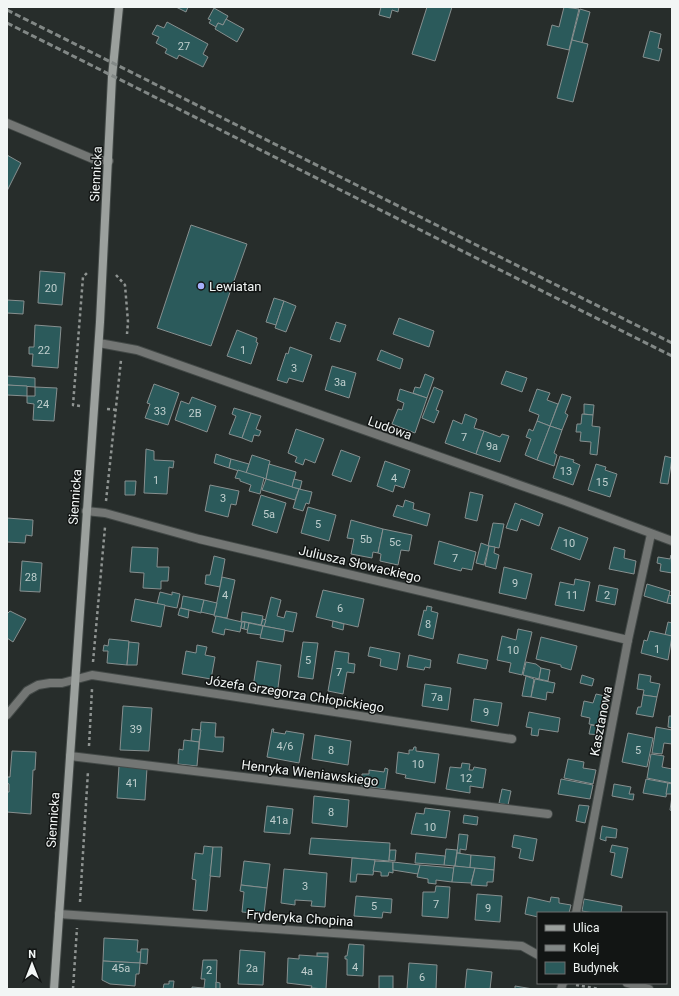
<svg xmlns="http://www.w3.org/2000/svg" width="679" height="996" font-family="Roboto,sans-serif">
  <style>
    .building { fill: #2b5a5b; stroke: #878f8f }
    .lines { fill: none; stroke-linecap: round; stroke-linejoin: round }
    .minor-casing { stroke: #434947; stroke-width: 10 }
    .tertiary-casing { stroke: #434947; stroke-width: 10 }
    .secondary-casing { stroke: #434947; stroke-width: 10 }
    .path { stroke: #8f9492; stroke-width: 2.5; stroke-dasharray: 3 3; stroke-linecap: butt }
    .minor { stroke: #737674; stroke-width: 8 }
    .tertiary { stroke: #737674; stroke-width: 8 }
    .secondary { stroke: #9ba09d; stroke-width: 8 }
    .rail { stroke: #828886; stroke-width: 3; stroke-dasharray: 6 3; stroke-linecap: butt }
    .poi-dot { fill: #a6b1fc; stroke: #121514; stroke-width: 1.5 }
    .labels { text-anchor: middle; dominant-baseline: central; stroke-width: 3; stroke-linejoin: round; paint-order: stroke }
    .number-label { font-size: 11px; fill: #c0cfce }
    .street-label { font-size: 13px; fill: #f2f6f5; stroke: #121514 }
    .poi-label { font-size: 13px; fill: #f2f6f5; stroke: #121514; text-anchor: start }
  </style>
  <rect width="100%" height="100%" fill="#272d2b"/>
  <g class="building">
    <polygon points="176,7 188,7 186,12"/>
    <polygon points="381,7 399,7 398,12 392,10 390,18 379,15"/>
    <polygon points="427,7 452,7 435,61 412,54"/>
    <polygon points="564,7 579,9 569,50 547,45 552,25 559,27"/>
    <polygon points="214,8 228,16 223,25 218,23 216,27 209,23 211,20 208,19"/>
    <polygon points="580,9 590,12 582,43 572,40"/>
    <polygon points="226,19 244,29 237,42 215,29 218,23 223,25"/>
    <polygon points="167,22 208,44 203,54 208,57 203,67 179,55 177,59 165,53 167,49 156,43 159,37 152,34 157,25 164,28"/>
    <polygon points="650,31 661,34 658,48 662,49 659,61 643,57"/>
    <polygon points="572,40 588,44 573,102 557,98"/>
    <polygon points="7,155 21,163 7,191"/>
    <polygon points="191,225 247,244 211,346 157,328"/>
    <polygon points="40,271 65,273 62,305 38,303"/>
    <polygon points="274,298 284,301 276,325 266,322"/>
    <polygon points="7,300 24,301 23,314 7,313"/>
    <polygon points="284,301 296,306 286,332 275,328"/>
    <polygon points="399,318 434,331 429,347 393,334"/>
    <polygon points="336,322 346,325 340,342 330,339"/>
    <polygon points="35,325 61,327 58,368 32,366 33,354 29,354 29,347 34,347"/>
    <polygon points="237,330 257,338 256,342 258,343 251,364 227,356"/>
    <polygon points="290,347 312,355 303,382 289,378 287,383 277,380 286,353 288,354"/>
    <polygon points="381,350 403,359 400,369 377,360"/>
    <polygon points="332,366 356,373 349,398 325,390"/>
    <polygon points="506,371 527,378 522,392 501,384"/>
    <polygon points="425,374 434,378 427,398 413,393 415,387 420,388"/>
    <polygon points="7,376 35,378 35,387 7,385"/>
    <polygon points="154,384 179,393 168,425 145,418 150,404 147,403"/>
    <polygon points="7,385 27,386 27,396 7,395"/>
    <polygon points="35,387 57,388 54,421 33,420 34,404 27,403 27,396 35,396"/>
    <polygon points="434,387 443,391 436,410 439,411 434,423 422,418"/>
    <polygon points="400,389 427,398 415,433 392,424 398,409 402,410 404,403 397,400"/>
    <polygon points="537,389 550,393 547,400 558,404 550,426 537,421 539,415 529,411"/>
    <polygon points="562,394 571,397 565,413 568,415 562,430 550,426"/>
    <polygon points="192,397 216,406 207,432 175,420 181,401 189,404"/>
    <polygon points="584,404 594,405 593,415 584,414"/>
    <polygon points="234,408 251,413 242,438 229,434 236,416 232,414"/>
    <polygon points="251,413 261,416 256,429 261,431 259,436 254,435 252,442 242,438"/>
    <polygon points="465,414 477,419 474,428 484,431 476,454 445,443 453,420 462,424"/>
    <polygon points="582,414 593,415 592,426 600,427 597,455 590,454 591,442 580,441 581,432 576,432 577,424 581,424"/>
    <polygon points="537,421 550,426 537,460 525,455 531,439 526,437 529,429 533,431"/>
    <polygon points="550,426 562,430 554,453 557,455 554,466 537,460"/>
    <polygon points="296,429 324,439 315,463 305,459 303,465 295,462 297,457 288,453"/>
    <polygon points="484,431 500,437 502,434 509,436 500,462 476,454"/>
    <polygon points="146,449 154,451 154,460 174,461 173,468 169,467 167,494 144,493"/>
    <polygon points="341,450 360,457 351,482 332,475"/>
    <polygon points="216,454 231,459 229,468 214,463"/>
    <polygon points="252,455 270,461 266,479 246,473"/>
    <polygon points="560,456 574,460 573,462 580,465 573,485 553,478"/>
    <polygon points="665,456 672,458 668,484 660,483"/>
    <polygon points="231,459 249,464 246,473 229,468"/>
    <polygon points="385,461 410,470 404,488 395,485 393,492 377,486"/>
    <polygon points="269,464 296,472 292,487 266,479"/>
    <polygon points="596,464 606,467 605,470 617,474 610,497 588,490"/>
    <polygon points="238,470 264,478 260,494 249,491 251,485 240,481 240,479 235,478"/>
    <polygon points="266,479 299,489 295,500 262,490"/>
    <polygon points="294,479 302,481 300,489 292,487"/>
    <polygon points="125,481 136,481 135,495 125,495"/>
    <polygon points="210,485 239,491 236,505 231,504 228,517 205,511"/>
    <polygon points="299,489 312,492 309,504 306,503 303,511 293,508"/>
    <polygon points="470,492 483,495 477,521 465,518"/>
    <polygon points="261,495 286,503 277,533 252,525"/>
    <polygon points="405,500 414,503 413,509 430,514 427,526 393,516 397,505 403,507"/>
    <polygon points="515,503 543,514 539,526 521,519 517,531 506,528"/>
    <polygon points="308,507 336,515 329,541 301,533"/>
    <polygon points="7,518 33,520 32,536 26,535 25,543 7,542"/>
    <polygon points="351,520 383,529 378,553 373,552 372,558 351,554 354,539 347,538"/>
    <polygon points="493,523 504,524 499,548 488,546"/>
    <polygon points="559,527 588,538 580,560 551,549"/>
    <polygon points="383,529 412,535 409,551 401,550 398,565 380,561 381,554 378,553"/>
    <polygon points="439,541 476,552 472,570 462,568 461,571 434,564"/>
    <polygon points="481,543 489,546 484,565 476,563"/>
    <polygon points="489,546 495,547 494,553 499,555 496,569 485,566"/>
    <polygon points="132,547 158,548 157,567 169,567 168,581 161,581 161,589 143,588 144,573 130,572"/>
    <polygon points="614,547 625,550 624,558 636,561 634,574 609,569"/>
    <polygon points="671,555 672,573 660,571 661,564 657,563 658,557 670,559"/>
    <polygon points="214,556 225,559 220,587 205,584 206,575 210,575"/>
    <polygon points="22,561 42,563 40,592 20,591"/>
    <polygon points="504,567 532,574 526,599 499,593"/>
    <polygon points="222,577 235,580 227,618 214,616"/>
    <polygon points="575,579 590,582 584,611 555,605 560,582 574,585"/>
    <polygon points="647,584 670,591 667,603 644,596"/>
    <polygon points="599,585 618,589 615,605 596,601"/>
    <polygon points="323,590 364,599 358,627 316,617"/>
    <polygon points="160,592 172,595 172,592 180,594 177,608 157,604"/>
    <polygon points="669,595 672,596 672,604 667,603"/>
    <polygon points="183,596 204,600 201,613 181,608"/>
    <polygon points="271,597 281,600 277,616 284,618 286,611 297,613 293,632 264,626"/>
    <polygon points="135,599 165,605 161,627 131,621"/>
    <polygon points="204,600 217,603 214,615 201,612"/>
    <polygon points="427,606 432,607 431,611 438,613 433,639 418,635 424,610 426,611"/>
    <polygon points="180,608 189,610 188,618 178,615"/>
    <polygon points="10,611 26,619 13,642 7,638 7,614"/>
    <polygon points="242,612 263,616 261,625 241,621"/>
    <polygon points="216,616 242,622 240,632 225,629 224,635 212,632"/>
    <polygon points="263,619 266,620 264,626 261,625"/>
    <polygon points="333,621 344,624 343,630 332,627"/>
    <polygon points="242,622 245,622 244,629 241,628"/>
    <polygon points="245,622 249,623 248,630 244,629"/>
    <polygon points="668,622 672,623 672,636 665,635"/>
    <polygon points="249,623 263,626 261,635 247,633"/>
    <polygon points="263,626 285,630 283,642 260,638"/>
    <polygon points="518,629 532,632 522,675 509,672 511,663 497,660 502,636 516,640"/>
    <polygon points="650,631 672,636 668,660 641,653 644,640 647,641"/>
    <polygon points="541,637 577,646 571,670 561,667 561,665 536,659"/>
    <polygon points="109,639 129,641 127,665 107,663 108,651 103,651 104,645 108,646"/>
    <polygon points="129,642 139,643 137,665 127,665"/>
    <polygon points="303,642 318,643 313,679 298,677"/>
    <polygon points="197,645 207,647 205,655 215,657 211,679 182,674 186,651 196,653"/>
    <polygon points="370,647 400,653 397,670 380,666 381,659 368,656"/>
    <polygon points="335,651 349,653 348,663 355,664 354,673 347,672 343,694 328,691"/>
    <polygon points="459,654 488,660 486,669 457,663"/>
    <polygon points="409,655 431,660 430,668 425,667 424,670 407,667"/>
    <polygon points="257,661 281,665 277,695 268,694 269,689 253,687"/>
    <polygon points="526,662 536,664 541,668 539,679 523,675"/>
    <polygon points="541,668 550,670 548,681 539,679"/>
    <polygon points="639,674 651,676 650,682 660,684 657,697 643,695 644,690 637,689"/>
    <polygon points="582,675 594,679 592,686 580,683"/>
    <polygon points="526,676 534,679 531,697 522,696"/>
    <polygon points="535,679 555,683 553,693 547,692 546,700 531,697"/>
    <polygon points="425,684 451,688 448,710 422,706"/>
    <polygon points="596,694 610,697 604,727 589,724 590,718 581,716 584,701 593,703"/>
    <polygon points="643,695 657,697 653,717 636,714 638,707 641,707"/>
    <polygon points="474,699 502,703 498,726 471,721"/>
    <polygon points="123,706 152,708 149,751 120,750"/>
    <polygon points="529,712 560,718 558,732 539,729 538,736 531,735 532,728 526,727"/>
    <polygon points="669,716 672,716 672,728 668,727"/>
    <polygon points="201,722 216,723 215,737 224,737 223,752 199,749"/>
    <polygon points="591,725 603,727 601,735 589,734"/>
    <polygon points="656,727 672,730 672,744 664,743 662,754 652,753"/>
    <polygon points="192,729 201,730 199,742 191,741"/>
    <polygon points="272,729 274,729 273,732 285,734 286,731 304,734 299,763 267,757"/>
    <polygon points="628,733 653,738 647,767 622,762"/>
    <polygon points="315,735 351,741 348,765 312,759"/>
    <polygon points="184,740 199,742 197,766 178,764 179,749 183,750"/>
    <polygon points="414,747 416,747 416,751 439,754 435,783 405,778 406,775 396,773 398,752 409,754 409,750 413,750"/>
    <polygon points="12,751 36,752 35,770 33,770 31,814 7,812 7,792 9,792 9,784 7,783 7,777 10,777"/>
    <polygon points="651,754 664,756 662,767 672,769 672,783 647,778"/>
    <polygon points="568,759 584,762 583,768 596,770 593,784 564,778"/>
    <polygon points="462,763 470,764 469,770 473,770 474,767 486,769 483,788 470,786 470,793 446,789 450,767 461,768"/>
    <polygon points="119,766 147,768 145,800 117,798"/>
    <polygon points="385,768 388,769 385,789 361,786 362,774 369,774 369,770 384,772"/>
    <polygon points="561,779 593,785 590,799 558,794"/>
    <polygon points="646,779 668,783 666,797 643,793"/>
    <polygon points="668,783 672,784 672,794 666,794"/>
    <polygon points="614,784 631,787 629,794 634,794 633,800 612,796"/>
    <polygon points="502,789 511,791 508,805 499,803"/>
    <polygon points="314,796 349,800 347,827 312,823"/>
    <polygon points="672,796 672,811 670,810"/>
    <polygon points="579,805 589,806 585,823 576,821"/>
    <polygon points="267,806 293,809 290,834 264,832"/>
    <polygon points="425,808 450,811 446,838 411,834 416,813 424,814"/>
    <polygon points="464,815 478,817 477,825 463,823"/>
    <polygon points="602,826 617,829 616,838 606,837 606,841 600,839"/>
    <polygon points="459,834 468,835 466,850 460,849 460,853 457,853"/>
    <polygon points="514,835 537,839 533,861 519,858 521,849 512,847"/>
    <polygon points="311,838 390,843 389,861 309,854"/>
    <polygon points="612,845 628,848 622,878 611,875 615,853 610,852"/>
    <polygon points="204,846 213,847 207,911 193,910 196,880 192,879 195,853 203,854"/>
    <polygon points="213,847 222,847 220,877 210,876"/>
    <polygon points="446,849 457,850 455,866 444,865"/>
    <polygon points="390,850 396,850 395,861 389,860"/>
    <polygon points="416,853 445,856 444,865 415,863"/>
    <polygon points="457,853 471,855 470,868 455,866"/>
    <polygon points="471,855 495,857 494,870 470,868"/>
    <polygon points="352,858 375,860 373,875 357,874 356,882 350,882"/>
    <polygon points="244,861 270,864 267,888 241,885"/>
    <polygon points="375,861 393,862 393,873 389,872 388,876 381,876 381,872 373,871"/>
    <polygon points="393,862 420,865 418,874 393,870"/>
    <polygon points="420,865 454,868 452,882 436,880 436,884 428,883 428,879 417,877"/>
    <polygon points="454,866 475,868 471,883 452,882"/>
    <polygon points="475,868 494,870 493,882 487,882 487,886 471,885"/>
    <polygon points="284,869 327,873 325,907 311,906 312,901 295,900 295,905 281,903"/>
    <polygon points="241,885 267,888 264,914 242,912 244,892 240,891"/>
    <polygon points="436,886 450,887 448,918 422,916 423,892 435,892"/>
    <polygon points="477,894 502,896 500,922 475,920"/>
    <polygon points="356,896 392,899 391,913 383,912 382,918 354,916"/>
    <polygon points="528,897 550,902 551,897 559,898 559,903 571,905 569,913 538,913 538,917 525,914"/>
    <polygon points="584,899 622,906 621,913 594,913 582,911"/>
    <polygon points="104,938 138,940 137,952 141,952 140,963 103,961"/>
    <polygon points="349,944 364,945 363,976 347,975 347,959 345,959 345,956 347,956"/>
    <polygon points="141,949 148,949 147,964 140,963"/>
    <polygon points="240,950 265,952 263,985 238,984"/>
    <rect x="317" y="953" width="11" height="4"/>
    <polygon points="299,955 328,957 326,989 311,988 312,986 287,983 288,958 299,959"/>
    <polygon points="203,960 217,960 216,989 192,989 192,987 204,988 205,979 201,979"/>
    <polygon points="103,961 140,963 139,974 136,974 135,986 110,984 102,980"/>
    <polygon points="409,963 437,965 436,989 407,989"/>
    <polygon points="467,969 492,972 490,989 465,989"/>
    <rect x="379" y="976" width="14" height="13"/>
    <polygon points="169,981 174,981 173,989 163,989 164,984 169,984"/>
    <polygon points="216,982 220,983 220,989 216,989"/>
    <polygon points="515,986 533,989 515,989"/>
  </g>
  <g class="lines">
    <g class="minor-casing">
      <g id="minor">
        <polyline points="99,343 137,350 565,501 672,541"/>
        <polyline points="86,511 105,513 199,539 628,640"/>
        <polyline points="7,715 27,691 38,685 50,683 62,683 92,675 512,739"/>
        <polyline points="70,756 548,814"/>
        <polyline points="576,913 628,640 651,534"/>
        <polyline points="59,914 522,946 538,955"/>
        <polyline points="627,983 649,989"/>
        <polyline points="561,989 563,983"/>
      </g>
    </g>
    <g class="tertiary-casing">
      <polyline id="tertiary" points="7,123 93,159 109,161"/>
    </g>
    <g class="secondary-casing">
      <polyline id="secondary" points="54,989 100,322 112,77 119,7"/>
    </g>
    <g class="path">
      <polyline points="116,275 125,285 128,322 127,334"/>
      <polyline points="80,406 73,405 83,277 89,271"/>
      <polyline points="107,409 117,410"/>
      <polyline points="106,501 121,360"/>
      <polyline points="93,662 105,527"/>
      <polyline points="89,746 92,689"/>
      <polyline points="80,902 88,771"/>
      <polyline points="576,985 599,989"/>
      <polyline points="73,989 77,928"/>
    </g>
    <use href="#minor" class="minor"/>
    <use href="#tertiary" class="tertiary"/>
    <use href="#secondary" class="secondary"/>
    <g class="rail">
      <polyline points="7,10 672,343"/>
      <polyline points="7,23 672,356"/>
    </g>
  </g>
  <circle class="poi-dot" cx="201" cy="286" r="4"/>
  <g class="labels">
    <g class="number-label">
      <text x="184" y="46">27</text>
      <text x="51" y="288">20</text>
      <text x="44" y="350">22</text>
      <text x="243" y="350">1</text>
      <text x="294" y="368">3</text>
      <text x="340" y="382">3a</text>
      <text x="43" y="404">24</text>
      <text x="160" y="411">33</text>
      <text x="195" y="413">2B</text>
      <text x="464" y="437">7</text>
      <text x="492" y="446">9a</text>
      <text x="566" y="471">13</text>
      <text x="394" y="478">4</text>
      <text x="156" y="480">1</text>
      <text x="602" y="482">15</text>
      <text x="223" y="498">3</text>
      <text x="269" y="514">5a</text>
      <text x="318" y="524">5</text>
      <text x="366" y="539">5b</text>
      <text x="395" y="542">5c</text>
      <text x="569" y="543">10</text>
      <text x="455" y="558">7</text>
      <text x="31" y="577">28</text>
      <text x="515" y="583">9</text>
      <text x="225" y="595">4</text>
      <text x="572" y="595">11</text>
      <text x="607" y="595">2</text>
      <text x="340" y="608">6</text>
      <text x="428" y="624">8</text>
      <text x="657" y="649">1</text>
      <text x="513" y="650">10</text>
      <text x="308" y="660">5</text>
      <text x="339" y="672">7</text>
      <text x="437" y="697">7a</text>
      <text x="486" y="712">9</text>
      <text x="136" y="729">39</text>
      <text x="285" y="746">4/6</text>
      <text x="331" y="750">8</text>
      <text x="638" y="750">5</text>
      <text x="418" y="764">10</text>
      <text x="466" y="778">12</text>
      <text x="132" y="783">41</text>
      <text x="331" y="812">8</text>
      <text x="279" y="820">41a</text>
      <text x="430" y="827">10</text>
      <text x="305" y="886">3</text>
      <text x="436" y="904">7</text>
      <text x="374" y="906">5</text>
      <text x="488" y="908">9</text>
      <text x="355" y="967">4</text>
      <text x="121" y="968">45a</text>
      <text x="252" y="968">2a</text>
      <text x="209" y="970">2</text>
      <text x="307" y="971">4a</text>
      <text x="422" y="977">6</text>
    </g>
    <g class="street-label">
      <text transform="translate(96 174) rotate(-87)">Siennicka</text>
      <text transform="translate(390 428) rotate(20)">Ludowa</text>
      <text transform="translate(75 497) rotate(-86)">Siennicka</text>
      <text transform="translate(360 564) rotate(13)">Juliusza Słowackiego</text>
      <text transform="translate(295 694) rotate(9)">Józefa Grzegorza Chłopickiego</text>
      <text transform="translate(601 721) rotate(-79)">Kasztanowa</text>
      <text transform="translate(310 773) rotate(7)">Henryka Wieniawskiego</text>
      <text transform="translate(53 820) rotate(-86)">Siennicka</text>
      <text transform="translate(300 918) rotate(4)">Fryderyka Chopina</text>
    </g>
    <g class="poi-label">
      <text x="209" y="286">Lewiatan</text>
    </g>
  </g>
  <rect width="679" height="996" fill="none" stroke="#f2f6f5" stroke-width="16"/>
  <rect x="537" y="912" width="130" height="72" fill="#121514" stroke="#6c6f6e"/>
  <rect x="545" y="925" width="20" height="6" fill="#9ba09d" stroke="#6c6f6e"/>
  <text x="573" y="932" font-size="12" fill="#f2f6f5">Ulica</text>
  <rect x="545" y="945" width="20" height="6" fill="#828886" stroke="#6c6f6e"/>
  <text x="573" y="952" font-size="12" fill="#f2f6f5">Kolej</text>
  <rect x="545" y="962" width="20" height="12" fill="#2b5a5b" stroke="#6c6f6e"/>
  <text x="573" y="972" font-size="12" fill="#f2f6f5">Budynek</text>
  <g transform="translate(32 964)" stroke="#121514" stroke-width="3" paint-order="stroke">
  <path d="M0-3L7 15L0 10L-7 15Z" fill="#f2f6f5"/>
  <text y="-6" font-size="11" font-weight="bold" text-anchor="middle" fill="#f2f6f5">N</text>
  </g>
</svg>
